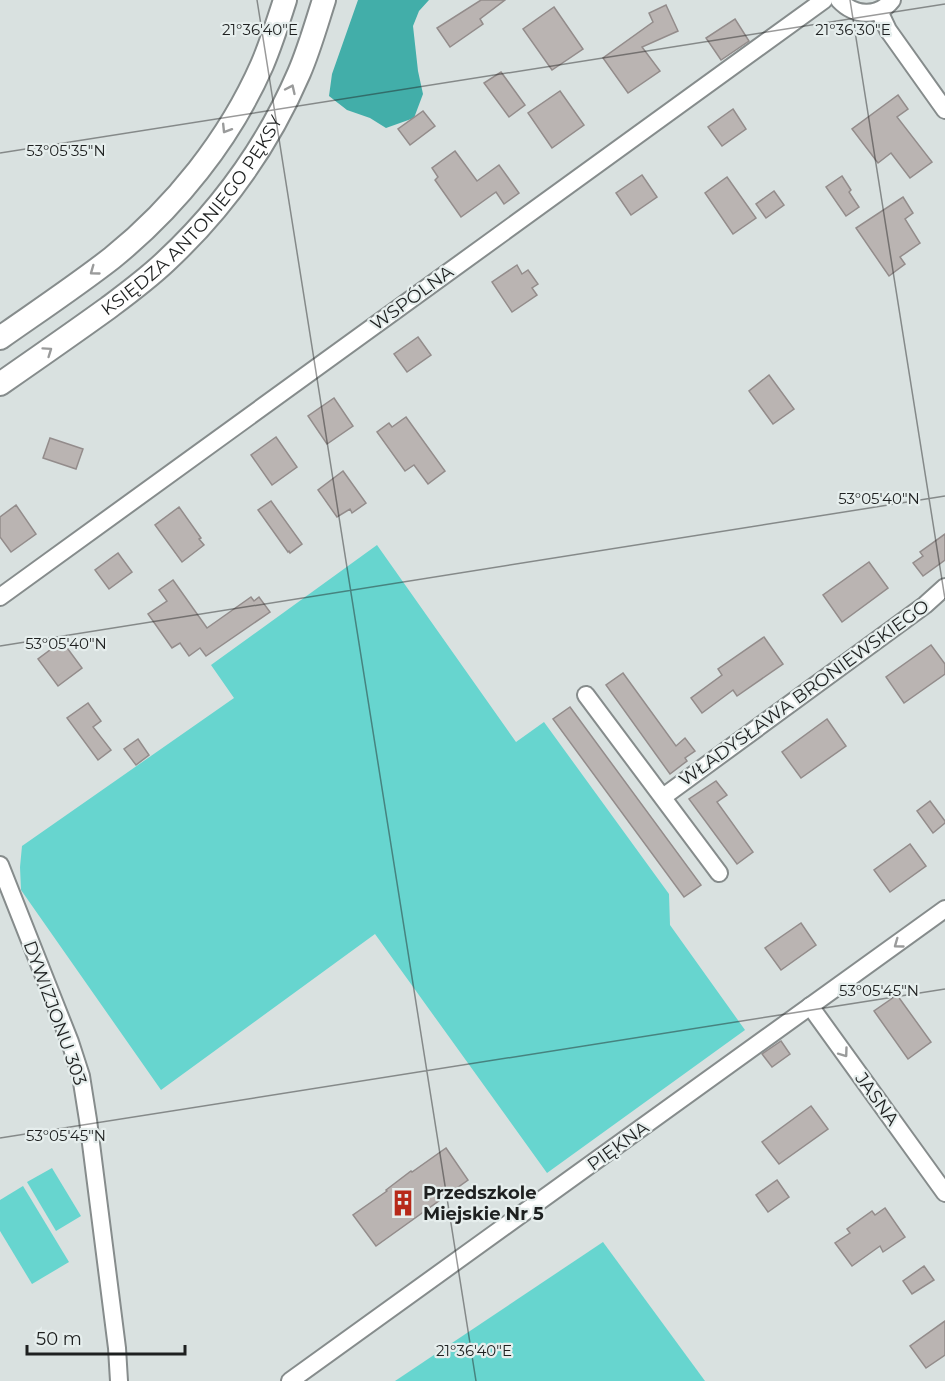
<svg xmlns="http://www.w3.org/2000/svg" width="945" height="1381" font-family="Montserrat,sans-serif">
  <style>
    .green { fill: #67d5cf }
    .forest { fill: #42aea9 }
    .building { fill: #bab4b2; stroke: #938c8b; stroke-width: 1.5 }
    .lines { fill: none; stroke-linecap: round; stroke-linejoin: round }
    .minor-casing { stroke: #868c8c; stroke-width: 20 }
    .secondary-casing { stroke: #868c8c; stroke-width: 26 }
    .minor { stroke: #fff; stroke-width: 16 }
    .secondary { stroke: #fff; stroke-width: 22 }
    .oneway { stroke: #9a9b9b }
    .ticks { fill: none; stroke: #1e2020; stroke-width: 1.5; stroke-opacity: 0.45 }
    .labels { text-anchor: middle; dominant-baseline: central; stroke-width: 4.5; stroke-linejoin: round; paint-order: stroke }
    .street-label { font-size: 18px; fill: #1e2020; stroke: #e6eeed }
    .poi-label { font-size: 18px; font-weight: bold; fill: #1e2020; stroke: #e6eeed; text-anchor: start }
    .ticks-label { font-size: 15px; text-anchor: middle; fill: #1e2020; stroke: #e6eeed; stroke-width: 4.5; stroke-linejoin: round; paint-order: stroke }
  </style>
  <rect width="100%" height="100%" fill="#d9e1e0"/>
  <g class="green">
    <polygon points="377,545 516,742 544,722 669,894 670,925 745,1030 547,1173 375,934 161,1090 21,890 20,867 22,846 234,698 211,665"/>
    <polygon points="52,1168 81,1216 56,1231 27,1182"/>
    <polygon points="23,1186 69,1262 32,1284 0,1231 0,1200"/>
    <polygon points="603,1242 705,1381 395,1381"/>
  </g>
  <polygon class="forest" points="358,0 429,0 419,11 413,26 418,71 423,94 414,118 386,128 370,118 347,110 329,96 332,74"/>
  <g class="building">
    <polygon points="481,0 505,0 480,19 483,24 450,47 437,28"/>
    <polygon points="666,5 678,31 642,47 660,71 628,93 603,58 653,22 649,13"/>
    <polygon points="554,7 583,49 552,70 523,29"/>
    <polygon points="735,19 749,41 721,60 706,38"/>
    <polygon points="501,72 525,105 509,117 484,83"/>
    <polygon points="560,91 584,125 552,148 528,113"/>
    <polygon points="898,95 908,109 897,117 932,162 910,178 891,153 878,163 852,129"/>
    <polygon points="733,109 746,129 722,146 708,127"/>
    <polygon points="423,111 435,126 410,145 398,129"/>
    <polygon points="455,151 477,181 499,165 519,193 504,204 496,192 461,217 435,180 438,177 432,168"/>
    <polygon points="642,175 657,197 631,215 616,193"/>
    <polygon points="842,176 851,190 849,192 859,207 846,216 826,187"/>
    <polygon points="727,177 756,218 733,234 705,193"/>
    <polygon points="774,191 784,205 766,218 756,204"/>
    <polygon points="903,197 913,213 905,219 920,243 900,257 905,264 889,276 856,228"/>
    <polygon points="517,265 522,274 528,270 538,284 532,288 537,295 512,312 492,282"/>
    <polygon points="418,337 431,355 407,372 394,354"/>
    <polygon points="769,375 794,409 773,424 749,391"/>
    <polygon points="334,398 353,426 327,444 308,416"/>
    <polygon points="406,417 445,471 428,484 414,465 405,471 377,432 389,423 392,427"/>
    <polygon points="276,437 297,467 272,485 251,455"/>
    <polygon points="50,438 83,449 76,469 43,458"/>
    <polygon points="343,471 366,503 352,513 350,509 337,517 318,490"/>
    <polygon points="271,501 302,544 290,553 289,551 288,552 258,510"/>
    <polygon points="16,505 36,534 11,552 0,537 0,517"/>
    <polygon points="179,507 201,538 199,539 204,545 182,562 155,525"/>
    <polygon points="945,534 945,560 923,576 913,563 923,556 920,552"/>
    <polygon points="118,553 132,572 109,589 95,570"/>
    <polygon points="869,562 888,588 842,622 823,595"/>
    <polygon points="173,580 207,628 251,597 254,601 259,597 270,612 206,656 200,648 189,656 180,643 172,648 148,614 167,601 159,590"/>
    <polygon points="764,637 783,664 737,696 733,690 702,713 691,698 722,675 718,669"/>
    <polygon points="62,641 82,668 58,686 38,659"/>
    <polygon points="931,645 945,664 945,674 904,703 886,677"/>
    <polygon points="623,673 676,746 685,738 695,751 685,758 687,761 670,774 606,685"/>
    <polygon points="88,703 101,721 93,727 111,750 98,760 67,718"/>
    <polygon points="570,707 701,885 684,897 553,719"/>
    <polygon points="827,719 846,746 801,778 782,752"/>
    <polygon points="138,739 149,755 136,765 124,749"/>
    <polygon points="716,781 727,795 717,802 753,852 737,864 689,799"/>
    <polygon points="930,801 945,821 945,823 933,833 917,811"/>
    <polygon points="910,844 926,866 890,892 874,870"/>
    <polygon points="801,923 816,945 781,970 765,948"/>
    <polygon points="897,995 931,1042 908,1059 874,1011"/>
    <polygon points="781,1041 790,1054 772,1067 762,1054"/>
    <polygon points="811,1106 828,1129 779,1164 762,1142"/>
    <polygon points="446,1148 468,1180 376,1246 353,1215 387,1191 386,1190 411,1171 412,1172"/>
    <polygon points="777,1180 789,1197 768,1212 756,1195"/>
    <polygon points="885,1208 905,1237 883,1252 880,1246 852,1266 835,1243 850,1233 847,1229 872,1211 875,1215"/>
    <polygon points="924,1266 934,1280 912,1294 903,1281"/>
    <polygon points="945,1321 945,1355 926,1368 910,1346"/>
  </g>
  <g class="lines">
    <g class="minor-casing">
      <g id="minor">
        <path d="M839,0C854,16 878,18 892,0"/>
        <polyline points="879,11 888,30 945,110"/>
        <polyline points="0,597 824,0"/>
        <polyline points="586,695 719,873"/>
        <polyline points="663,797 925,605 945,587"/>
        <polyline points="0,865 70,1042 81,1076 88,1120 117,1348 119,1381"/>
        <polyline points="810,1006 945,1193"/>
        <path d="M290,1381C509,1225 727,1067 945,909"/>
      </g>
    </g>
    <g class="secondary-casing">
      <g id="secondary">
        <path d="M0,338C37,312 76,286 112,258C175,207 229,140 262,65C271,44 278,22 285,0"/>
        <path id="s1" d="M0,384C36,359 72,334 108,308C128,293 147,279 165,262C222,209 268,145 299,73C309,50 316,25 324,0"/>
      </g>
    </g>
    <use href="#minor" class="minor"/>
    <use href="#secondary" class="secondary"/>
  </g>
  <defs><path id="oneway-chevron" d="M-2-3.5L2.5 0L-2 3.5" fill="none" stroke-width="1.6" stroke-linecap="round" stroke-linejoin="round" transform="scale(1.5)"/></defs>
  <g class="oneway">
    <use href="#oneway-chevron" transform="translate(291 89) rotate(-65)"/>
    <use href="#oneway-chevron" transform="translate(226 129) rotate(122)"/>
    <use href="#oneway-chevron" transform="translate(94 271) rotate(144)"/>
    <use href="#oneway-chevron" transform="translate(48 351) rotate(-35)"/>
    <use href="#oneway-chevron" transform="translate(898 944) rotate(144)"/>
    <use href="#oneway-chevron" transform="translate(844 1053) rotate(54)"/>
  </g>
  <path class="ticks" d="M257,0L476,1381M850,0L945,599M0,153L945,4M0,646L945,496M0,1138L945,989"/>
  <defs>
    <g id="building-bare" transform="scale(2.07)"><path d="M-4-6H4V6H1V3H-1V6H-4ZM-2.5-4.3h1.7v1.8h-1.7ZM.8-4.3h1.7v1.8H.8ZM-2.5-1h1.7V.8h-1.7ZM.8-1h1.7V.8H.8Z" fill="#b72919" stroke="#e6eeed" stroke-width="2.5" paint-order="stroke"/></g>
  </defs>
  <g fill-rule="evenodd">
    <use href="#building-bare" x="403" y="1203"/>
  </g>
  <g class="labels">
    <g class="street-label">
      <text stroke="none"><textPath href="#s1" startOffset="258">KSIĘDZA ANTONIEGO PĘKSY</textPath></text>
      <text transform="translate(412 298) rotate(-36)">WSPÓLNA</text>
      <text transform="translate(804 693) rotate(-36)">WŁADYSŁAWA BRONIEWSKIEGO</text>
      <text transform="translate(55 1013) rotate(70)">DYWIZJONU 303</text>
      <text transform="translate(877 1099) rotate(54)">JASNA</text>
      <text transform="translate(618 1146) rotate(-36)">PIĘKNA</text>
    </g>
    <g class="poi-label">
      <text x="423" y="1193">Przedszkole<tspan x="423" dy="21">Miejskie Nr 5</tspan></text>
    </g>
  </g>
  <g class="ticks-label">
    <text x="853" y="35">21°36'30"E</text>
    <text x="260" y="35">21°36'40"E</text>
    <text x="66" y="156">53°05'35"N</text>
    <text x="879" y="504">53°05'40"N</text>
    <text x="66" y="649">53°05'40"N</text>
    <text x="879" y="996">53°05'45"N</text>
    <text x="66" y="1141">53°05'45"N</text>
    <text x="474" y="1356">21°36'40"E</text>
  </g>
  <path d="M27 1345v9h158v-9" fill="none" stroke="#1e2020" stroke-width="3"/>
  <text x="36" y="1345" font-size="18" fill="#1e2020" stroke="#e6eeed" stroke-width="4.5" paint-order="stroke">50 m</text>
</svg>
